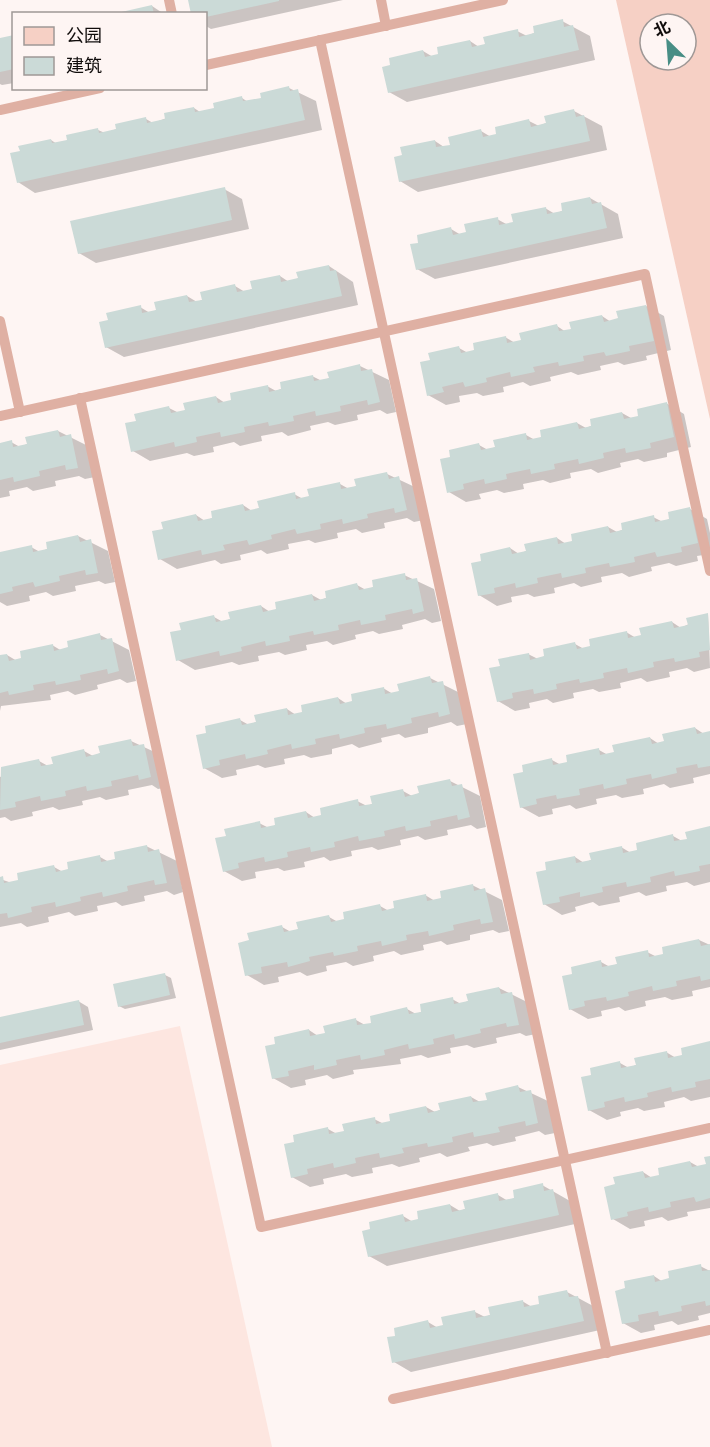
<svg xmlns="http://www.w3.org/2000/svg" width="710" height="1447" font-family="Raleway,'Noto Sans SC',sans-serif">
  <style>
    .built { fill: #fde6e0 }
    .green { fill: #f6d0c5; fill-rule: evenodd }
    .shadow { fill: #0003 }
    .building { fill: #cbdad7 }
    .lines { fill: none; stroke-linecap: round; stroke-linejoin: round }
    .lane { stroke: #dfb0a3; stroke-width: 10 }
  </style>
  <rect width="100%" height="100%" fill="#fef5f3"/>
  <polygon class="built" points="180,1026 272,1447 0,1447 0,1065"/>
  <path class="green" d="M616,0H710V419ZM650,24H686V60H650Z"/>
  <g class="shadow">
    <polygon points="190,0 343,0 211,29 206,26 206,14"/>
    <polygon points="152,6 164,14 120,14"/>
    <polygon points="562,21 590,36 595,60 407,102 389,92 423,51 433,57 470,41 479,47 517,31 527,36"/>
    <polygon points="14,37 14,83 2,85 0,84 0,40"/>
    <polygon points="289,88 316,101 322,130 35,193 18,182 51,140 57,144 98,130 105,133 146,119 153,123 194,108 200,112 216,109 242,98 248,102 263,99"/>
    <polygon points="574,111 602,126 607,150 418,192 400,181 435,141 444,147 452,146 481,131 491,137 529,121 539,126"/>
    <polygon points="224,189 242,199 249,229 96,263 79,253"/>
    <polygon points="590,198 618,214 623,238 435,279 417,269 451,229 461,235 497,219 508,225 545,208 555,214"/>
    <polygon points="329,266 353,282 358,305 124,357 106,347 140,307 150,313 187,296 197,302 235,286 245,292 280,276 289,282"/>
    <polygon points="646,306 664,316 671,350 646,356 647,360 624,365 618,362 600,366 601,370 578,375 571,372 550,377 551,381 530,386 523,382 503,387 504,392 483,396 477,393 459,396 460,402 446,405 428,395 432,361 459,348 468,353 505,337 515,343 557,326 566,332 602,316 611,322"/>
    <polygon points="360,366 389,380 396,412 387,414 380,410 357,415 358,420 335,425 328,422 310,426 311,430 288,436 282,432 261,436 262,441 240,446 234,442 213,447 214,452 194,456 187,453 150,461 133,451 138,422 169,408 179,413 216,397 225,403 267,386 276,391 312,376 322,381"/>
    <polygon points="666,403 684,414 691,447 667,453 667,457 644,462 638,459 620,463 621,467 598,473 591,469 570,473 571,478 550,483 543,480 523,484 524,489 504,493 497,490 479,494 481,499 466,502 449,492 452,458 479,445 488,450 526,435 535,440 577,423 586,428 622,413 631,418 640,417"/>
    <polygon points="58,431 88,446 95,477 85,479 79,476 55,481 56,486 33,491 27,487 9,491 10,496 0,498 0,444 11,442 20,447"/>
    <polygon points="387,474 417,488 424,520 414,522 407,518 384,523 385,528 362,533 356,529 337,533 338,538 315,543 309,540 288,544 289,549 267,554 261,550 240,555 241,560 221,564 215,560 177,569 160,559 165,530 196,515 205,521 243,505 252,511 294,494 303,499 340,484 349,489"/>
    <polygon points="690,509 707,519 710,533 710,554 697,556 698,561 676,566 669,563 651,567 652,571 629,577 622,573 601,577 602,582 581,587 574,583 554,588 555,593 534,597 528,594 511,597 512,602 497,606 479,595 483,562 510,548 519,554 557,538 566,544 608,527 617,532 653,517 663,522"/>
    <polygon points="78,536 108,551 115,582 105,584 99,581 75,586 76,591 53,596 46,592 29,596 30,601 7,606 0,602 0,561 31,547 40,552"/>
    <polygon points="404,575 434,589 441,621 432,623 425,619 402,625 403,629 379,634 373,631 355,635 356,639 333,645 327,641 306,645 307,650 285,655 279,652 258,656 259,661 239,665 232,662 195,670 178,660 182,631 214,617 223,622 261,606 270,612 312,595 321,600 357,585 366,590"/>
    <polygon points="708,614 710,668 694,672 687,668 669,672 670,677 647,682 641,678 620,683 621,688 599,692 593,689 573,693 574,698 553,703 547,699 529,703 530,708 515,711 498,701 501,667 528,654 538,659 575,644 584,649 626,632 636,638 672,622 681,628"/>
    <polygon points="100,635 129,650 136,681 127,683 120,679 97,685 98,689 75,695 68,691 50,695 51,700 1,706 0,711 0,657 7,655 17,661 52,645 62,651"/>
    <polygon points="430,678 460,693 467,724 457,726 451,722 428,728 428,733 405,738 399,734 381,738 382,742 359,748 352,744 332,749 332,754 311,758 304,755 284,759 285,764 265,768 258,765 236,770 237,775 222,778 204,768 240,720 249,725 287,709 296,715 338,698 347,704 383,688 393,694"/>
    <polygon points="695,728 704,734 710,732 710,774 693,778 694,783 670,788 664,784 643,789 644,794 622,798 616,795 596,799 597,804 576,809 570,805 552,809 553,814 539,817 521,807 525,773 552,760 561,765 599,750 608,755 650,738 659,744"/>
    <polygon points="131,741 161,755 168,787 158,789 152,785 128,790 129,795 106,800 100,797 82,801 83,805 59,810 53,807 32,812 33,816 11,821 5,817 0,818 0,777 39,761 48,766 84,751 93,756"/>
    <polygon points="450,781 480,796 486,827 477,829 471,825 447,830 448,835 425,840 418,836 400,840 401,845 378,850 372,847 351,851 352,856 330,861 324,857 304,862 305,867 284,871 278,868 255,872 256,878 242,881 224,871 228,837 259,823 269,828 306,812 315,818 357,801 367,806 403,791 412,796"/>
    <polygon points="710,828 710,882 694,886 687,882 666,886 667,891 646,896 639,892 619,897 620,902 599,906 593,902 575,907 576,911 562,915 544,904 548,871 575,857 584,863 621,847 631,853 673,836 682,841 689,840"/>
    <polygon points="146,846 177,861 183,892 174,895 167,891 144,896 145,901 122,906 116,902 97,906 98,911 75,916 69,912 48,917 49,922 27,927 21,923 0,927 0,932 0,879 12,883 54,867 63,872 100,857 109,862"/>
    <polygon points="472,885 502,900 509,931 499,933 493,930 470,935 470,940 447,945 441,941 423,945 424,950 401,955 394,951 373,956 374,961 353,966 346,962 326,966 327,971 307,976 300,972 278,977 279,982 264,985 247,975 282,927 291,932 329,917 338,922 380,906 389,911 425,895 435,901"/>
    <polygon points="699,940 710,945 710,987 692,991 693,996 672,1000 665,997 645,1001 646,1006 625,1011 619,1007 601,1011 602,1016 588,1019 570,1009 574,975 601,962 610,967 647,952 657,957"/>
    <polygon points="165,975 171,978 176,998 125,1009 119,1006"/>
    <polygon points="499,988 529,1003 536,1034 526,1036 520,1033 496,1038 497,1043 474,1048 467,1045 450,1048 451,1053 428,1058 421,1055 400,1059 401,1064 353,1070 354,1074 333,1079 327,1075 305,1080 306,1085 291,1088 273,1078 277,1045 309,1030 318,1036 326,1034 356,1020 365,1025 373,1024 407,1009 416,1014 452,999 461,1004"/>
    <polygon points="78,1001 88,1007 93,1030 0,1050 0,1019"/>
    <polygon points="710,1043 710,1097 691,1101 684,1097 664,1102 665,1107 644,1111 638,1108 620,1112 621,1116 607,1120 589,1110 593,1076 620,1063 629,1068 666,1052 676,1058"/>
    <polygon points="518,1087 548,1101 555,1133 545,1135 539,1131 515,1137 516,1141 493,1146 487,1143 468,1147 470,1151 447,1157 440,1153 419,1158 420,1162 399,1167 392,1164 372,1168 373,1173 352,1177 346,1174 323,1179 324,1184 310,1187 292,1177 328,1129 337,1134 345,1132 374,1119 384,1124 426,1107 435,1112 471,1097 480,1102 489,1101"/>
    <polygon points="710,1158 710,1208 687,1212 688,1216 668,1221 662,1217 644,1221 645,1226 630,1229 613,1219 643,1172 652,1178 661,1176 690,1162 699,1167 707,1166"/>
    <polygon points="542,1185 570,1201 575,1224 387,1266 369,1256 403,1216 413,1222 450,1205 460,1211 498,1195 508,1201"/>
    <polygon points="700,1266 710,1271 710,1313 698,1316 699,1320 678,1325 672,1321 654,1325 655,1330 641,1333 623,1323 654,1276 663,1282"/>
    <polygon points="567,1292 595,1307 600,1330 411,1372 394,1362 397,1337 428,1322 438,1328 475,1312 485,1317 522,1301 532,1307 541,1305"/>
  </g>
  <g class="building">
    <polygon points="188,0 279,0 279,1 206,17 206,14 191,14"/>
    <polygon points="152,5 154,14 117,14 117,13"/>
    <polygon points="563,19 564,27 573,25 579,50 388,93 382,67 390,65 389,58 423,50 425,57 438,54 437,47 470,40 472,47 485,44 483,37 518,29 519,37 534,33 533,26"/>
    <polygon points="14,35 14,69 0,72 0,38"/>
    <polygon points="289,86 290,91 298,89 305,120 17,183 10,153 20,151 18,146 51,139 52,143 67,140 66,135 98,128 99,133 116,129 115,124 146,117 147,123 165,119 164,113 194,107 195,112 214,108 213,103 242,96 243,101 261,98 260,93"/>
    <polygon points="574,109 576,117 584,115 590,141 399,182 394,157 402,155 400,147 435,140 436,147 450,145 448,137 481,129 483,137 496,134 495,127 529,119 531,127 546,123 544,116"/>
    <polygon points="225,187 232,220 78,254 70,221"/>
    <polygon points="590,197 592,204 601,202 607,228 416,270 410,244 418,243 417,235 451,227 453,235 466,232 464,224 498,217 499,225 513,222 511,214 546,207 547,214 562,211 561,203"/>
    <polygon points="329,265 330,271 336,270 342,296 105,348 99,322 108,320 106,313 141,305 142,313 156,310 154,302 187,295 189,302 202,300 200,292 235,284 237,292 252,289 250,281 280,275 281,282 298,278 296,272"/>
    <polygon points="646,305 654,341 629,346 630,351 606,356 604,352 583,356 584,361 559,366 558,362 533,367 535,372 511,377 510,372 486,378 487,382 465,387 463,382 442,387 444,392 427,396 420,362 430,360 428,353 459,346 461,353 474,350 473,343 506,336 507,343 521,340 519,333 557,324 559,331 571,329 569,322 602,315 604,322 618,318 616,311"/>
    <polygon points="360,364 361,371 372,369 380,402 368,405 367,400 340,406 341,411 316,416 315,411 293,416 294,421 269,426 268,422 244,427 245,432 221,437 220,432 196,437 197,442 175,447 174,442 131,452 125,423 136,421 134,414 169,406 171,413 185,410 183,403 216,396 218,403 231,400 230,393 268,385 269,392 281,389 280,382 313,375 314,381 329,378 327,372"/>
    <polygon points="667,402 674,437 650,443 651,448 626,453 625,448 603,453 604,458 579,464 578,459 554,464 555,469 531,474 530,469 506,474 507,479 485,484 484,479 463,484 464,489 447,493 440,459 450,457 449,450 479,443 481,450 495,447 493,440 526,433 527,440 541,437 540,430 577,422 579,429 591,426 590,419 622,412 624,419 638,416 637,409"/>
    <polygon points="58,430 60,437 71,434 78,468 66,470 65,465 39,471 40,476 14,482 13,477 0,480 0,443 12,440 13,447 27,444 25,437"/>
    <polygon points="387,472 389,479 399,476 407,510 395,513 394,508 367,514 368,518 343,524 342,519 320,524 321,529 297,534 295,529 271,535 272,539 249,545 247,540 223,545 225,550 202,555 201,550 158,560 152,531 163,529 161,522 196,514 198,521 212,518 211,511 243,504 245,511 259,508 257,501 295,492 296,499 309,496 307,489 340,482 341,489 356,486 354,479"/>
    <polygon points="690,507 698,543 681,547 682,552 657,557 655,552 634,557 635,562 610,567 609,563 585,568 586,573 562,578 561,573 537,578 538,583 516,588 515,583 494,588 495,593 478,596 471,563 481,561 480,554 510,547 512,554 526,551 524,544 557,537 558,544 572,541 571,534 608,526 610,533 622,530 621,523 654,515 655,522 669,519 668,512"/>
    <polygon points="78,535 80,542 91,539 98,573 86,575 85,570 59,576 60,581 35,587 33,582 12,587 13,591 0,594 0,552 32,545 33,552 47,549 46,542"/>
    <polygon points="405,573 406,580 417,578 424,611 413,614 412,609 385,615 386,620 361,625 360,620 338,625 339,630 314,635 313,631 289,636 290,641 266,646 265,641 241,647 242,651 220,656 219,651 176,661 170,632 181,630 179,623 214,615 216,622 230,619 228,612 261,605 263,612 276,609 275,602 312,594 314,601 326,598 325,591 357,583 359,590 373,587 372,580"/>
    <polygon points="708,613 710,650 699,652 700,657 675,662 674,658 653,662 654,667 628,673 627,668 603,673 604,678 580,683 579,679 556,684 557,689 534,694 533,689 512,693 513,698 497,702 489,668 500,666 498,659 529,653 530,660 544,656 543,649 575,642 577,649 590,646 589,639 627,631 628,638 641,635 639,628 672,621 674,628 688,625 686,618"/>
    <polygon points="100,633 101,640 112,638 119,671 108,674 107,669 80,675 81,680 56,685 55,681 33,685 34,690 9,695 8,691 0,693 0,655 7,654 9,661 21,658 20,651 53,644 54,651 68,647 67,641"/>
    <polygon points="430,676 432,683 443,681 450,714 439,717 438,712 411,718 412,723 387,729 386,724 364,728 365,733 340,739 339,734 315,739 316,744 292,749 291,744 267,750 268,754 246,759 245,754 219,760 220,765 203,769 196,735 206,733 205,726 240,718 242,725 256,722 254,715 287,708 288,715 302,712 301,705 338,697 340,704 352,701 351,694 384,687 385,694 399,691 397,684"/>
    <polygon points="695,727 697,734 710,731 710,766 698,768 697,764 676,768 677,773 652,779 651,774 626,779 627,784 604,789 603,784 579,789 580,795 557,799 556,795 536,799 537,804 520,808 513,774 523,772 522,765 552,758 553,765 567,762 566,755 599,748 600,755 614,752 612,745 650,737 652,744 664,741 662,734"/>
    <polygon points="131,739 133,746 144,744 151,777 139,780 138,775 111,781 112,786 87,791 86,786 65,791 66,796 41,801 40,796 15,802 16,807 0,810 1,767 39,759 41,766 53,764 51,757 84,749 86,757 100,753 98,746"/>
    <polygon points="450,779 452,786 462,784 470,817 458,820 457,815 430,821 431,826 406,831 405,826 384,831 385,836 359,841 358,836 334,842 335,847 311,852 310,847 287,852 288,857 265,862 264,857 238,863 239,868 223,872 215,838 226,836 224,829 260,821 261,828 275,825 274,818 306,811 308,818 321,815 320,808 358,799 359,806 372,804 370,796 403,789 405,797 419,793 417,786"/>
    <polygon points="710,826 710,864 699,866 700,871 675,876 674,871 650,877 651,882 627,887 626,882 602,887 603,892 580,897 580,892 559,897 560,902 543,905 536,872 546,870 545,862 575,856 576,863 591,860 589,853 622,846 623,853 637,850 636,843 673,834 674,841 687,839 685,832"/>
    <polygon points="147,845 148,852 159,849 167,883 155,885 154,880 127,886 128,891 103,897 102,892 80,897 81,901 56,907 55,902 31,907 32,912 8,918 7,913 0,914 0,877 3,876 4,883 18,880 17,873 54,865 56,872 68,869 67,862 100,855 101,862 115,859 114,852"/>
    <polygon points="473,884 474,891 485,888 493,922 481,924 480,919 453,925 454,930 429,936 428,931 406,935 407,940 382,946 381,941 357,946 358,951 334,956 333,952 309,957 310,961 288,967 287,962 261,967 262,973 245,976 238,943 249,940 247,933 282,925 284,932 298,929 296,922 329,915 331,922 344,919 343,912 380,904 382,911 394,908 393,901 426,894 427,901 441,898 440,891"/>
    <polygon points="699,939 701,946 710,944 710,979 701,981 700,976 676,981 677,986 653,991 652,986 628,992 629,996 607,1001 606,997 584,1001 585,1006 569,1010 562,976 572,974 571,967 601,960 602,967 617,964 615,957 648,950 649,957 663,954 662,947"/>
    <polygon points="165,973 170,995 118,1007 113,984"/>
    <polygon points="499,987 501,994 512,992 519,1025 507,1027 506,1023 480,1029 481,1033 455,1039 454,1034 433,1039 434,1044 409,1049 408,1044 384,1050 385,1055 361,1060 360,1055 336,1060 337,1065 314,1070 314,1065 288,1071 289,1076 272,1079 265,1046 275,1044 274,1037 309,1029 310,1036 325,1033 323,1026 356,1018 357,1025 371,1023 370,1016 407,1007 409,1014 421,1012 420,1004 453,997 454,1004 468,1001 466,994"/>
    <polygon points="79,1000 84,1025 0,1043 0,1017"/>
    <polygon points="710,1041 710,1079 695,1082 696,1087 672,1092 671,1087 647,1093 648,1097 625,1102 624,1097 604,1102 605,1107 588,1111 581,1077 591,1075 590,1068 620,1061 621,1068 636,1065 634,1058 667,1051 668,1058 682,1055 681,1048"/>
    <polygon points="518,1085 520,1092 531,1090 538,1123 526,1126 525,1121 498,1127 500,1132 474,1137 473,1132 452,1137 453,1142 428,1147 427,1143 402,1148 404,1153 380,1158 379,1153 355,1158 356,1163 334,1168 333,1163 307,1169 308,1174 291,1178 284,1144 294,1142 293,1135 328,1127 329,1134 344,1131 342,1124 375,1117 376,1124 390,1121 389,1114 426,1106 428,1113 440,1110 438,1103 471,1096 473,1102 487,1100 485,1093"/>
    <polygon points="710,1156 710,1198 696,1202 694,1197 670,1202 671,1207 649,1212 648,1207 627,1212 628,1216 611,1220 604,1187 615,1184 613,1177 643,1171 645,1178 659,1175 658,1168 690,1161 692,1167 706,1164 704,1157"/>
    <polygon points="543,1183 544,1191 553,1189 559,1215 368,1257 362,1231 370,1229 369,1222 403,1214 405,1222 418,1219 417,1211 450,1204 452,1212 465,1209 463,1201 498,1193 499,1201 514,1198 513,1190"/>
    <polygon points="701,1264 702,1271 710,1270 710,1305 706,1306 705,1301 681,1306 682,1311 659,1316 658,1311 638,1315 639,1321 622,1324 615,1291 625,1288 624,1281 654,1275 655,1282 669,1278 668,1271"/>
    <polygon points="567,1290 569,1297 578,1296 584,1321 392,1363 387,1337 395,1336 394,1328 428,1320 430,1328 443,1325 441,1317 475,1310 476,1318 490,1315 488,1307 523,1300 524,1307 539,1304 538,1296"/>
  </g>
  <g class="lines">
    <g class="lane">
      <polyline points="169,0 172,14"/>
      <polyline points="381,0 386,26"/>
      <polyline points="320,40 607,1353"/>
      <polyline points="206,65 503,0"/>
      <polyline points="0,110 100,88"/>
      <polyline points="0,321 20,412"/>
      <polyline points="80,398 261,1227 710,1128"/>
      <polyline points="0,416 645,274 710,571"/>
      <polyline points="393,1399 710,1330"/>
    </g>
  </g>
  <rect x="12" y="12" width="195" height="78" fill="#fef5f3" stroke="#9f9896" stroke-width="1.5"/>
  <rect x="24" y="27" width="30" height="18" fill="#f6d0c5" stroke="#9f9896" stroke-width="1.5"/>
  <text x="66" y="42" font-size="18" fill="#100c0b">公园</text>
  <rect x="24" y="57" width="30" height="18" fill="#cbdad7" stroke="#9f9896" stroke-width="1.5"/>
  <text x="66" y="72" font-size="18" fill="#100c0b">建筑</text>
  <g transform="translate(668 42) rotate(335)"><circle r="28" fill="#fef5f3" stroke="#9f9896" stroke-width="1.5"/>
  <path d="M0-4.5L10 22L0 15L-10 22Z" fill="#488e85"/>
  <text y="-9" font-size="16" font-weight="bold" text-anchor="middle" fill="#100c0b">北</text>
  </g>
</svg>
